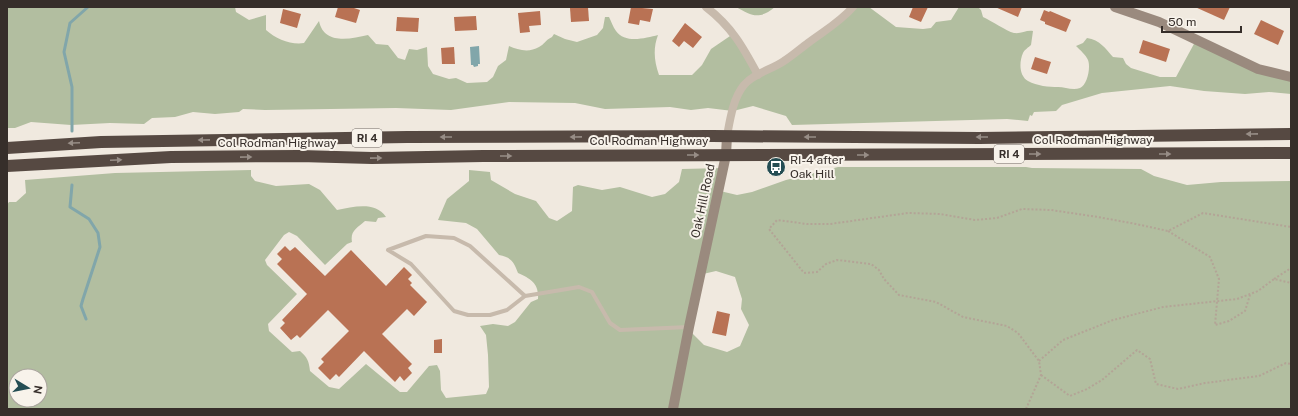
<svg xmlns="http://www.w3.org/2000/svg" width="1298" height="416" font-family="'Public Sans',sans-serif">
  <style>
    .green { fill: #b2bea0; fill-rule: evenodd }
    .water { fill: #81a6aa }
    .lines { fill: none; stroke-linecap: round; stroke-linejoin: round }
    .stream { stroke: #81a6aa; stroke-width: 3 }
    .building { fill: #b97254 }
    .path { stroke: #b3a496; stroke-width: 2; stroke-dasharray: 2 2; stroke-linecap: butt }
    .lane { stroke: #c7baac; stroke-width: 4 }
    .street { stroke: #c7baac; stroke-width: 8 }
    .secondary { stroke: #9a8a7e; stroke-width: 10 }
    .highway { stroke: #564942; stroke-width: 12 }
    .oneway { fill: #978d86 }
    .labels { text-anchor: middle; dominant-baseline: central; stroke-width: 4; stroke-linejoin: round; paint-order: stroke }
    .shield { fill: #f8f3eb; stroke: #706964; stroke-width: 1 }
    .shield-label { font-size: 11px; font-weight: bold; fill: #362e2a }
    .street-label { font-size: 12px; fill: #362e2a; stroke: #f8f3eb }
    .poi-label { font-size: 12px; fill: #362e2a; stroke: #f8f3eb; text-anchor: start }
  </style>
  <rect width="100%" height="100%" fill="#f0e9df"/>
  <g class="green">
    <path d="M7,7H235L236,12L249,20L266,15V30C276,39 291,45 304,43L319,21C324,45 350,39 368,35L376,44L388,45L398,58L405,60L409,49L417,50L427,47L428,66L433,74L449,79L456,78L467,83L487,82L493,77L498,66L506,60L509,46C518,50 529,53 539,47C545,44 544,41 552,37L554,34L565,39L577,42L597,35L603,28L605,17H609C611,21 613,27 616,31C625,44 646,38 658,35C653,48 654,61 659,75H692L702,65L711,49L733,34L761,74L853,7H869L896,27L923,29L931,28L936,22L951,20L959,7H978L981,10L983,17C992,21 1006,31 1014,33C1021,34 1026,30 1033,31L1031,45C1029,47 1024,50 1023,53C1019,62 1019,76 1028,81C1037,86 1049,87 1058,87C1065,87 1073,91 1080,88C1087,85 1091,68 1088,60C1086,55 1080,50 1076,46L1083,43L1087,38C1100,40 1105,48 1113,57L1123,58L1126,64L1131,68L1160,77H1176L1195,42L1256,68L1291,75V94L1269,92L1245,94L1204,91L1170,86L1102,93L1062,105L1056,111L1034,112L1032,116L1030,115L1028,121L1007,119L792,125L786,116L753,106L733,111L708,108L691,110L670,107L605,109L575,103L509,102L451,110L396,108L265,110L243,109L239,112L215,114L193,112L175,117L152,118L144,124L110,123L71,125L31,122L15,128H7Z"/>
    <path d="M736,7H775C759,20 752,16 736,7Z"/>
    <path d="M838,167H1026L1032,168L1141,169L1154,176L1187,185L1221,182L1291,181V409H7V205L9,202H16L26,193L25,180L115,173L251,170V176L255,181L276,186L309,184L320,190L337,210C354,207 375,201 386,217L378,218L376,222L365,221C357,228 350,231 352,242L347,244L325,265L297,236L289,232L284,235L265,260L267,265L297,294L268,324L269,331L292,352L300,351C307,357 309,361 310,371L329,387L339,389L366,364L400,392H407L429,366L437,365L440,371L441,390L446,398L486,394L489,387L488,355L486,335L480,326L493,324L508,326L515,322L531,302L538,299C539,283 531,279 518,273C514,262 511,257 499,255L477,229L466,223L438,220L447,199L469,181V170L490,172L491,180L515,194L536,201L549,218L557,221L572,211L573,187L578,185L602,190L620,187L652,197L665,194L679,182L682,169L723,168L720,191L737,195L752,192L786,180ZM716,271L735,277L742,299L741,309L749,325L740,346L727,352L704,345L690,331L703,274ZM16,376H40V400H16Z"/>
  </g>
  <polygon class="water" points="479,46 480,64 478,64 478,66 474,67 473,65 471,65 470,47"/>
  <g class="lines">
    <g class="stream">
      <polyline points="72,131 72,87 64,52 70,23 88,7"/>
      <polyline points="72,185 70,207 89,219 98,233 100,247 83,299 81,306 86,319"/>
    </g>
  </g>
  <g class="building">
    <polygon points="338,7 351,7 360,10 356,23 335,17"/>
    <polygon points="588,7 589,21 571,22 570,8"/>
    <polygon points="631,7 653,9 650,22 640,20 639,25 628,23"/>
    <polygon points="913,7 928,7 921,22 909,17"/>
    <polygon points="995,7 1022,7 1018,17"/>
    <polygon points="1195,7 1230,7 1224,20"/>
    <polygon points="283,9 301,14 297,28 280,23"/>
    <polygon points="1044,10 1049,12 1050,11 1071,20 1066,32 1045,24 1045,22 1040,20"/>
    <polygon points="540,11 541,25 529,26 530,32 520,33 518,13"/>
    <polygon points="476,16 477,30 455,31 454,17"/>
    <polygon points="397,17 419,18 418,32 396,31"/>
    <polygon points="1261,20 1284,31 1278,45 1254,34"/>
    <polygon points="685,23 702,37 693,48 684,41 679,47 672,41"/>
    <polygon points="1143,40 1170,49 1166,62 1139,53"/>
    <polygon points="454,47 455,64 442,64 441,48"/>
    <polygon points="1035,57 1051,62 1047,74 1031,69"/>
    <polygon points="285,246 290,251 295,247 325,276 351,250 386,286 404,267 412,275 408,279 412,283 410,285 427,302 414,316 407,309 382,334 412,364 408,368 412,373 404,381 400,376 395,382 364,351 339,377 336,374 330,380 318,368 324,362 321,359 349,331 328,310 300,338 297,335 291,340 280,328 285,323 282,320 307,294 277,264 282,259 277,254"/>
    <polygon points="717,311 730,314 726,336 712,333"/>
    <polygon points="442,339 442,353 434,353 434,340"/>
  </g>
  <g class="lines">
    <g class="path">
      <polyline points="1168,231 1210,257 1219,279 1215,325 1229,321 1245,311 1250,295"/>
      <polyline points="1274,279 1291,268"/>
      <polyline points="1039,361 1063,340 1113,320 1163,307 1237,299 1258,291 1274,279 1291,283"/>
      <polyline points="1041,375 1070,396 1087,389 1102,380 1137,350 1150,359 1156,384 1178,389 1205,383 1259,376 1286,363 1291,364"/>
      <polyline points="1026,409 1041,375 1039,361 1018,333 1007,326 963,317 936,302 899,295 884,279 879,270 871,264 837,260 826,264 817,272 804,273 769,229 777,220 807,224 830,224 908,213 940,214 975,220 997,218 1022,209 1051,210 1098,217 1136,224 1168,231 1203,213 1291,227"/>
    </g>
    <polyline class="lane" points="525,296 507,310 490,315 468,315 454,311 411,264 388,250 426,236 454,238 470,246 525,296 579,287 592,292 610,323 620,330 689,327"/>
    <g class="street">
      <path d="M706,7C732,27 743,47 758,75"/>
      <path d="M727,136C730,120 733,98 744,85C754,73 771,70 784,61C792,56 800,49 808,43C824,31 840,22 853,7"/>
    </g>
    <g class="secondary">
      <polyline points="1115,7 1159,22 1258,69 1291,77"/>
      <polyline points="673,409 689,327 726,155 727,136"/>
    </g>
    <g class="highway">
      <polyline points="7,148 101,142 407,137 712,136 979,138 1291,134"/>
      <polyline points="7,166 171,157 300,156 372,158 483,156 1291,153"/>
    </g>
  </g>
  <defs><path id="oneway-solid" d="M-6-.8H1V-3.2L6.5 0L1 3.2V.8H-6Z"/></defs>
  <g class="oneway">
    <use href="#oneway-solid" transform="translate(1252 134) rotate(179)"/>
    <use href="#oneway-solid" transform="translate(446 137) rotate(-180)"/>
    <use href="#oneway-solid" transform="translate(576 137) rotate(179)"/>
    <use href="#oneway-solid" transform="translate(810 137) rotate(-180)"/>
    <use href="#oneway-solid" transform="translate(982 137) rotate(180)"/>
    <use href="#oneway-solid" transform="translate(204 140) rotate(179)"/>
    <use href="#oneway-solid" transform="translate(74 143) rotate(177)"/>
    <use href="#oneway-solid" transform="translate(1035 154)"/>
    <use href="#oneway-solid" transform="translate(1165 154)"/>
    <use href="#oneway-solid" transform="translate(693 155)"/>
    <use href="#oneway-solid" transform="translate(863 155)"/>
    <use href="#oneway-solid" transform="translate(506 156)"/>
    <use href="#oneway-solid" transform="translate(246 157) rotate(-1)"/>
    <use href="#oneway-solid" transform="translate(376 158) rotate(-1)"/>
    <use href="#oneway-solid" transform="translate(116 160) rotate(-3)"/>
  </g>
  <defs>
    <g id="bus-disc" transform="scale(1)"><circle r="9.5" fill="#244d53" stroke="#f8f3eb"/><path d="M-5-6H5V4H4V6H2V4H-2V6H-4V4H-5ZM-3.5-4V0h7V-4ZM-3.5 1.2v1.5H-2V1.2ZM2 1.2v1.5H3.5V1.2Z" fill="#fff"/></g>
  </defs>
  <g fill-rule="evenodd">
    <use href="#bus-disc" x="776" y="167"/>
  </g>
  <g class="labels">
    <g class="shield">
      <rect x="352" y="129" width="30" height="18" rx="3"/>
      <rect x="994" y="145" width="30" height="18" rx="3"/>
    </g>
    <g class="shield-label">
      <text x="367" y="138">RI 4</text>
      <text x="1009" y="154">RI 4</text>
    </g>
    <g class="street-label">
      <text x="1093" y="140">Col Rodman Highway</text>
      <text x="649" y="141">Col Rodman Highway</text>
      <text x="277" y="143">Col Rodman Highway</text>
      <text transform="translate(703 201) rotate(-78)">Oak Hill Road</text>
    </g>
    <g class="poi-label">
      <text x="790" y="160">RI-4 after<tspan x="790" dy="14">Oak Hill</tspan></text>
    </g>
  </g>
  <rect width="1298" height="416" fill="none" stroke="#362e2a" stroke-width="16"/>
  <g transform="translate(28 388) rotate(100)"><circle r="19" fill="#f8f3eb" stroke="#aaa49e"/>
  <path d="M0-3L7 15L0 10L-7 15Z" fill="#244d53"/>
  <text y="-6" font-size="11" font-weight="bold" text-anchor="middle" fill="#362e2a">N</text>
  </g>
  <path d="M1162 26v6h79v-6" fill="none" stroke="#362e2a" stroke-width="2"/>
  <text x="1168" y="26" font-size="12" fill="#362e2a" stroke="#f8f3eb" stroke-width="3" paint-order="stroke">50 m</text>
</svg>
